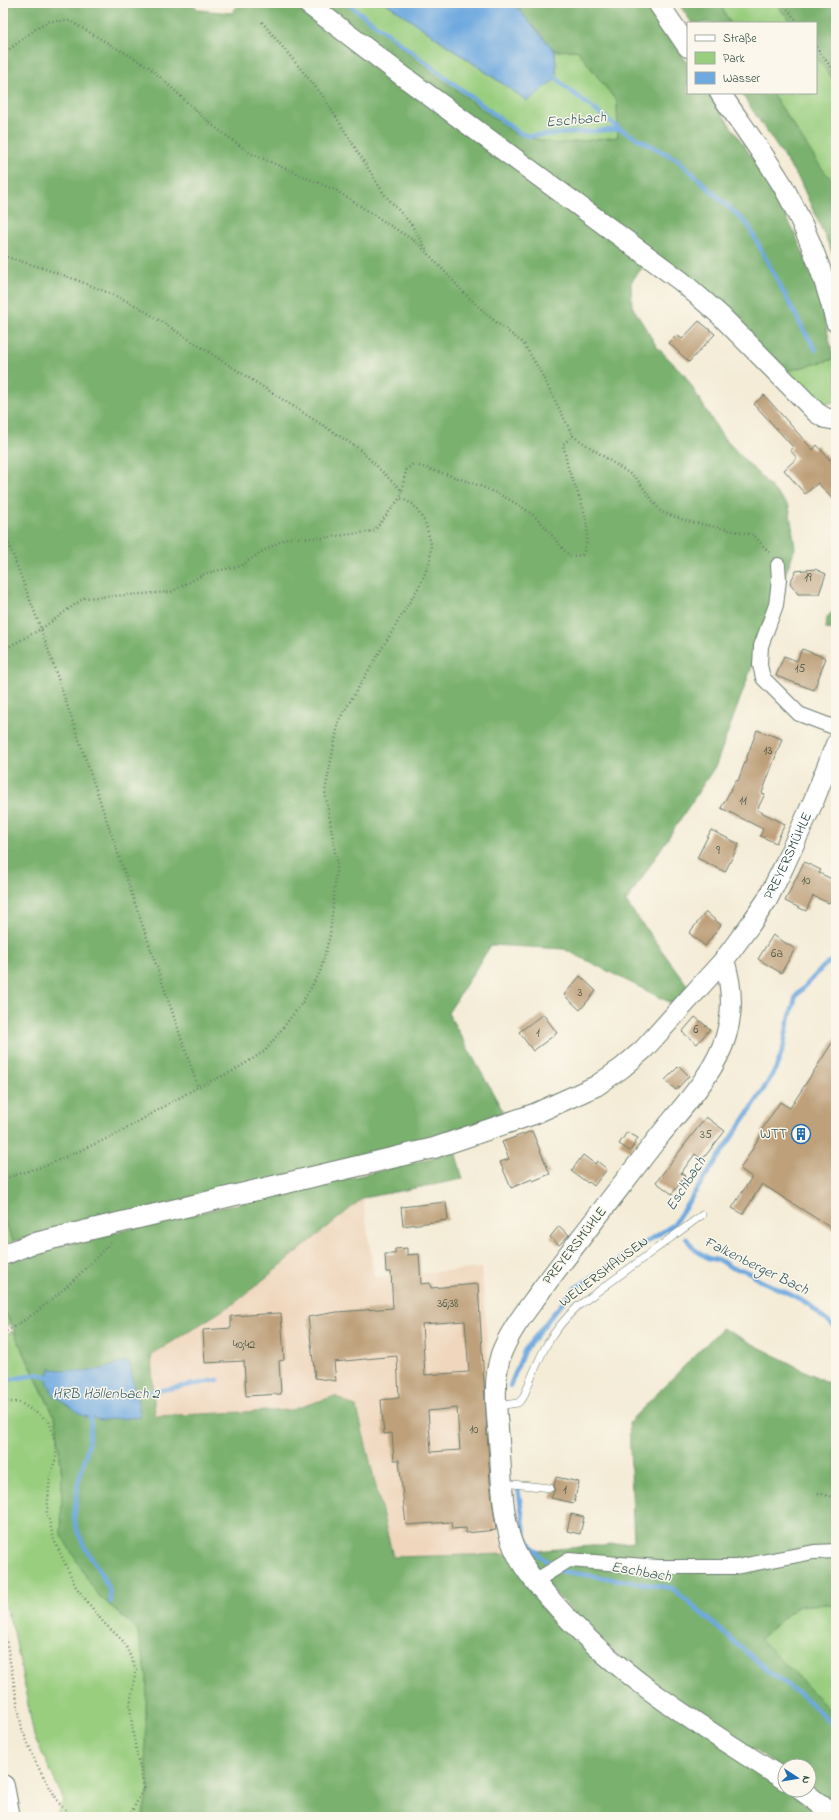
<svg xmlns="http://www.w3.org/2000/svg" width="839" height="1820" font-family="'Indie Flower',sans-serif">
  <style>
    .built { fill: #efd6bc }
    .green { fill: #99ce7f; stroke: #5c865a }
    .forest { fill: #7ab16e; stroke: #4c7751 }
    .water { fill: #6ea9df; stroke: #46738a }
    .lines { fill: none; stroke-linecap: round; stroke-linejoin: round }
    .stream { stroke: #6ea9df; stroke-width: 4.5 }
    .building { fill: #bea07a; fill-rule: evenodd }
    .lane-casing { stroke: #6a7a6d; stroke-width: 8 }
    .street-casing { stroke: #6a7a6d; stroke-width: 16 }
    .secondary-casing { stroke: #6a7a6d; stroke-width: 22 }
    .highway-casing { stroke: #6a7a6d; stroke-width: 24 }
    .path { stroke: #6a7a6d; stroke-width: 2.5; stroke-dasharray: 1 3; stroke-linecap: butt }
    .lane { stroke: #fff; stroke-width: 7 }
    .street { stroke: #fff; stroke-width: 14 }
    .secondary { stroke: #fff; stroke-width: 20 }
    .highway { stroke: #fff; stroke-width: 22 }
    .labels { text-anchor: middle; dominant-baseline: central; stroke-width: 3; stroke-linejoin: round; paint-order: stroke }
    .number-label { font-size: 12px; fill: #475646 }
    .street-label { font-size: 14px; fill: #1f3d34; stroke: #fbf7ec }
    .poi-label { font-size: 14px; fill: #1f3d34; stroke: #fbf7ec; text-anchor: end }
    .water-label { font-size: 15px; font-style: italic; fill: #375d67; stroke: #fbf7ec }
  </style>
  <rect width="100%" height="100%" fill="#fbf7ec"/>
  <filter id="ink" filterUnits="userSpaceOnUse"><feTurbulence type="fractalNoise" baseFrequency=".025" numOctaves="2"/><feDisplacementMap in="SourceGraphic" scale="8" xChannelSelector="R" yChannelSelector="G"/><feConvolveMatrix kernelMatrix="1 2 1 2 8 2 1 2 1" color-interpolation-filters="sRGB"/></filter>
  <filter id="wash" filterUnits="userSpaceOnUse"><feTurbulence type="fractalNoise" baseFrequency=".012" numOctaves="4" result="noise"/><feDisplacementMap in="SourceGraphic" scale="16" xChannelSelector="R" yChannelSelector="G"/><feGaussianBlur stdDeviation="0.9" result="paint"/><feColorMatrix in="noise" values="0 0 0 0 0 0 0 0 0 0 0 0 0 0 0 0 0 1.4 0 .05"/><feComposite in="paint" operator="in"/></filter>
  <g filter="url(#wash)">
    <rect width="100%" height="100%" fill="#f4ecd7"/>
    <polygon class="built" points="363,1198 374,1277 482,1268 500,1540 509,1554 393,1557 357,1408 335,1396 291,1410 155,1416 151,1355 236,1302"/>
    <g class="green">
      <polygon points="350,3 386,3 527,101 557,78 555,51 577,50 617,102 618,137 556,144 515,134 411,56"/>
      <polygon points="719,3 775,3 792,23 730,23"/>
      <polygon points="816,57 836,83 836,185 820,166 772,93 816,93"/>
      <path d="M834,359L836,366V400C819,414 798,383 787,371Z"/>
      <polygon points="3,1219 13,1241 3,1245"/>
      <polygon points="3,1307 10,1324 3,1328"/>
      <polygon points="13,1331 56,1420 62,1476 96,1593 137,1629 147,1677 145,1749 149,1789 142,1817 37,1817 58,1813 64,1800 34,1736 14,1632 3,1600 3,1407 7,1406 8,1398 3,1396 3,1336"/>
      <polygon points="826,1604 836,1607 836,1717 804,1683 760,1639 797,1606"/>
    </g>
    <g class="forest">
      <polygon points="3,3 191,3 199,10 232,13 240,3 298,3 646,263 631,282 632,306 657,347 684,374 722,436 789,506 795,548 716,765 626,902 688,986 673,1004 564,949 491,945 448,1013 503,1111 471,1131 13,1241 3,1219"/>
      <polygon points="319,3 350,3 411,56 515,134 556,144 618,137 617,102 577,50 555,51 513,3 646,3 688,64 688,93 708,93 767,179 793,230 806,260 821,305 834,359 787,371"/>
      <polygon points="678,3 719,3 730,23 692,23"/>
      <polygon points="775,3 836,3 836,83 816,57 816,23 792,23"/>
      <polygon points="741,93 772,93 820,166 836,185 836,261 800,181"/>
      <polygon points="836,608 836,630 826,629 827,617"/>
      <polygon points="455,1151 463,1179 363,1198 236,1302 151,1355 155,1416 291,1410 335,1396 357,1408 393,1557 509,1554 540,1599 785,1790 826,1817 142,1817 149,1789 145,1749 147,1677 137,1629 96,1593 61,1535 62,1476 56,1420 3,1307 3,1265 28,1255 95,1237 410,1164"/>
      <polygon points="722,1328 836,1387 836,1607 826,1604 797,1606 760,1639 804,1683 836,1717 836,1805 809,1787 809,1766 785,1766 785,1771 630,1668 544,1582 525,1552 634,1542 629,1422"/>
    </g>
    <g class="water">
      <polygon points="386,3 513,3 555,51 557,78 528,101"/>
      <polygon points="129,1361 141,1417 102,1420 83,1416 53,1394 47,1380 50,1369 84,1372 102,1369"/>
    </g>
    <g class="lines">
      <g class="stream">
        <polyline points="347,3 519,133 530,136 620,129 678,160 748,225 804,331 816,350"/>
        <polyline points="553,74 564,86 620,129"/>
        <polyline points="686,1238 694,1249 708,1258 721,1261 732,1268 743,1270 750,1273 759,1280 794,1296 811,1306 822,1317 836,1328"/>
        <polyline points="3,1381 39,1374 52,1378"/>
        <polyline points="510,1386 524,1351 552,1315 574,1289 673,1225 759,1097 776,1068 783,1049 788,1023 796,996 824,966 836,957"/>
        <polyline points="150,1392 218,1380"/>
        <polyline points="89,1413 91,1425 87,1451 78,1483 74,1518 77,1530 83,1544 103,1577 109,1589 111,1602"/>
        <polyline points="518,1488 526,1538 540,1556 554,1566"/>
        <polyline points="560,1571 672,1588 767,1670 805,1698 836,1729"/>
      </g>
    </g>
    <g id="blocks">
      <g class="building">
        <polygon points="699,321 715,334 689,362 669,343 677,335 682,339"/>
        <polygon points="764,395 813,450 817,445 830,460 836,455 836,503 818,483 805,494 784,470 797,458 790,450 793,447 754,404"/>
        <polygon points="815,569 826,574 819,594 798,594 790,583 796,571"/>
        <polygon points="802,649 826,658 814,690 776,676 784,656 797,661"/>
        <polygon points="757,730 782,739 762,793 765,794 757,810 785,824 776,843 760,836 763,829 721,808 736,780 738,781"/>
        <polygon points="711,830 739,844 725,872 697,858"/>
        <polygon points="804,862 821,870 819,873 836,881 836,888 829,903 813,896 806,911 785,901"/>
        <polygon points="706,912 721,925 705,946 689,933"/>
        <polygon points="773,935 795,949 781,973 758,959"/>
        <polygon points="580,976 596,991 580,1010 564,995"/>
        <polygon points="543,1014 557,1033 533,1051 519,1032"/>
        <polygon points="695,1017 710,1029 697,1044 682,1032"/>
        <polygon points="836,1037 836,1231 762,1184 743,1214 732,1208 752,1177 740,1169 763,1132 761,1131 780,1102 790,1108"/>
        <polygon points="679,1066 689,1076 676,1090 665,1080"/>
        <polygon points="706,1117 725,1131 702,1160 695,1154 681,1173 685,1176 672,1194 656,1182"/>
        <polygon points="532,1131 550,1174 533,1181 532,1179 511,1188 500,1162 509,1159 502,1142"/>
        <polygon points="627,1132 638,1138 630,1151 619,1144"/>
        <polygon points="583,1155 595,1164 597,1161 607,1169 594,1186 589,1182 588,1183 571,1171"/>
        <polygon points="446,1202 448,1220 403,1226 401,1207"/>
        <polygon points="559,1226 569,1235 559,1245 550,1237"/>
        <path d="M407,1248V1255L419,1254L421,1284L430,1283L431,1288L478,1284L490,1482L496,1530L466,1533V1528L452,1529L451,1522L406,1525L399,1460H394L392,1433L384,1434L381,1400L399,1398L397,1356L334,1362L336,1381L315,1378L308,1317L337,1312L393,1308L391,1272H386L385,1254H395V1249ZM465,1321L469,1372L425,1375L422,1324ZM457,1408L460,1450L431,1452L428,1411Z"/>
        <polygon points="281,1313 284,1360 279,1361 281,1394 246,1396 244,1361 205,1363 203,1330 231,1328 231,1316"/>
        <polygon points="556,1477 579,1482 574,1503 551,1498 555,1489 554,1485"/>
        <polygon points="571,1514 584,1517 580,1534 567,1531"/>
      </g>
    </g>
  </g>
  <g filter="url(#ink)">
    <use href="#blocks" fill-opacity="0" stroke="#6a7a6d" stroke-width="1"/>
    <g class="lines">
      <g class="lane-casing">
        <g id="lane">
          <path d="M497,1406L518,1403L523,1398C539,1359 546,1336 578,1306L702,1215"/>
          <polyline points="503,1483 550,1488"/>
        </g>
      </g>
      <g class="street-casing">
        <g id="street">
          <polyline points="778,565 779,580 776,605 761,646 760,665 763,678 799,714 836,728"/>
          <polyline points="535,1581 569,1560 658,1567 736,1567 814,1552 836,1551"/>
        </g>
      </g>
      <g class="secondary-casing">
        <g id="secondary">
          <polyline points="307,3 404,77 681,281 720,315 817,413 825,418 836,420"/>
          <polyline points="658,3 688,47"/>
          <path d="M720,93C741,124 764,154 783,186C807,229 824,274 836,322"/>
          <path d="M724,960C732,985 734,1009 726,1036C715,1073 685,1104 661,1134C621,1186 581,1237 542,1289C527,1310 510,1330 501,1354C492,1382 497,1413 499,1441C502,1474 501,1518 514,1548C523,1569 538,1585 553,1602C617,1677 703,1727 785,1780"/>
          <path id="s1" d="M3,1255L31,1244L84,1231L434,1148L534,1114L596,1086L622,1068L644,1049L724,960L750,925L767,900L783,868L814,800L836,744"/>
          <polyline points="801,1790 836,1816"/>
        </g>
      </g>
      <g class="highway-casing">
        <polyline id="highway" points="3,1786 9,1817"/>
      </g>
      <g class="path">
        <polyline points="782,3 799,23"/>
        <polyline points="262,22 323,96 384,194 411,224 427,250"/>
        <polyline points="816,47 836,74"/>
        <polyline points="3,54 37,28 50,21 70,21 149,67 212,125 250,153 337,191 419,244 468,297 492,319 524,344 540,371 573,436"/>
        <path d="M3,256C49,269 94,285 137,306L358,448L402,491L400,498L413,504L425,522L431,544L430,561L421,583L339,720L325,791L337,863L330,935L320,972L302,1003L265,1051L233,1071L198,1087L113,1136L47,1165L3,1179"/>
        <path d="M402,490L406,470L413,464C454,477 498,488 533,515C547,526 557,544 570,556L582,555C596,526 578,496 568,468C566,460 565,452 563,444L573,436L636,478L661,512L687,521L754,535L770,554"/>
        <polyline points="3,529 41,629 198,1087"/>
        <polyline points="3,650 41,629 84,598 171,592 206,573 241,566 261,552 287,538 323,538 374,531 400,498"/>
        <path d="M3,1333C44,1311 79,1276 111,1242"/>
        <polyline points="3,1401 21,1403 49,1421 56,1443 56,1458 50,1476 47,1512 54,1540 76,1587 103,1622 124,1642 136,1669 130,1705 133,1734 144,1788 129,1817"/>
        <polyline points="818,1493 836,1498"/>
        <polyline points="3,1622 22,1729 37,1765 59,1803 72,1817"/>
      </g>
      <use href="#lane" class="lane"/>
      <use href="#street" class="street"/>
      <use href="#secondary" class="secondary"/>
      <use href="#highway" class="highway"/>
    </g>
  </g>
  <defs>
    <g id="building-ring" transform="scale(1)"><circle r="9.5" fill="#fbf7ec" stroke="#1f6fb2" stroke-width="1.5"/><path d="M-4-6H4V6H1V3H-1V6H-4ZM-2.5-4.3h1.7v1.8h-1.7ZM.8-4.3h1.7v1.8H.8ZM-2.5-1h1.7V.8h-1.7ZM.8-1h1.7V.8H.8Z" fill="#1f6fb2"/></g>
  </defs>
  <g fill-rule="evenodd">
    <use href="#building-ring" x="801" y="1134"/>
  </g>
  <g class="labels">
    <g class="number-label">
      <text x="808" y="578">19</text>
      <text x="800" y="669">15</text>
      <text x="768" y="751">13</text>
      <text x="743" y="801">11</text>
      <text x="718" y="851">9</text>
      <text x="806" y="881">10</text>
      <text x="777" y="954">6a</text>
      <text x="580" y="993">3</text>
      <text x="696" y="1030">6</text>
      <text x="538" y="1033">1</text>
      <text x="706" y="1135">35</text>
      <text x="448" y="1304">36;38</text>
      <text x="244" y="1345">40;42</text>
      <text x="474" y="1430">10</text>
      <text x="565" y="1490">1</text>
    </g>
    <g class="street-label">
      <text stroke="none"><textPath href="#s1" startOffset="921">PREYERSMÜHLE</textPath></text>
      <text transform="translate(575 1246) rotate(-52)">PREYERSMÜHLE</text>
      <text transform="translate(604 1272) rotate(-37)">WELLERSHAUSEN</text>
    </g>
    <g class="poi-label">
      <text x="787" y="1134">WTT</text>
    </g>
    <g class="water-label">
      <text transform="translate(576 120) rotate(-5)">Eschbach</text>
      <text transform="translate(686 1184) rotate(-57)">Eschbach</text>
      <text transform="translate(756 1266) rotate(26)">Falkenberger Bach</text>
      <text x="106" y="1394">HRB Höllenbach 2</text>
      <text transform="translate(641 1572) rotate(10)">Eschbach</text>
    </g>
  </g>
  <rect width="839" height="1820" fill="none" stroke="#fbf7ec" stroke-width="16"/>
  <rect x="687" y="22" width="130" height="72" fill="#fbf7ec" stroke="#a3ada2"/>
  <rect x="695" y="35" width="20" height="6" fill="#ffffff" stroke="#a3ada2"/>
  <text x="723" y="42" font-size="12" fill="#1f3d34">Straße</text>
  <rect x="695" y="52" width="20" height="12" fill="#99ce7f" stroke="#a3ada2"/>
  <text x="723" y="62" font-size="12" fill="#1f3d34">Park</text>
  <rect x="695" y="72" width="20" height="12" fill="#6ea9df" stroke="#a3ada2"/>
  <text x="723" y="82" font-size="12" fill="#1f3d34">Wasser</text>
  <g transform="translate(797 1778) rotate(102)"><circle r="19" fill="#fbf7ec" stroke="#a3ada2"/>
  <path d="M0-3L7 15L0 10L-7 15Z" fill="#1f6fb2"/>
  <text y="-6" font-size="11" font-weight="bold" text-anchor="middle" fill="#1f3d34">N</text>
  </g>
</svg>
